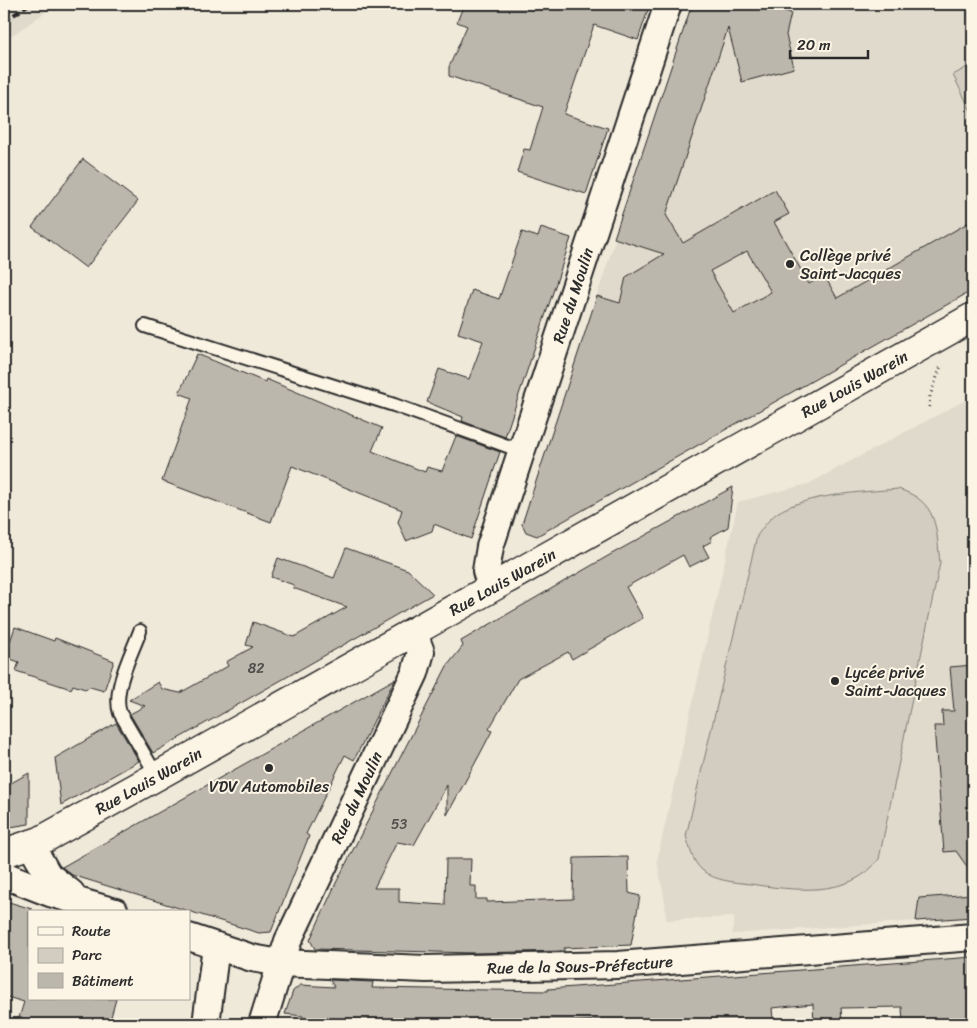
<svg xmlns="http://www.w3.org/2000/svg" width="977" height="1028" font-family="Sriracha,sans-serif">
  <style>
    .built { fill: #e0dacc }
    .green { fill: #d2cdc0; stroke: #7e7c76 }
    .building { fill: #bcb7ac; stroke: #2b2b2b; fill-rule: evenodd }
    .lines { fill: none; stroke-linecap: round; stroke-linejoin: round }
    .lane-casing { stroke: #2b2b2b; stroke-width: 16 }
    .street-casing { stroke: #2b2b2b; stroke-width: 30 }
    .secondary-casing { stroke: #2b2b2b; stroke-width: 31 }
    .path { stroke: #2b2b2b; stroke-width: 3; stroke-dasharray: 1 4; stroke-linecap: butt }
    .lane { stroke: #fcf5e5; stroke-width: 12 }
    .street { stroke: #fcf5e5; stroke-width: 26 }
    .secondary { stroke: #fcf5e5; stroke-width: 28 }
    .rail { stroke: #2b2b2b; stroke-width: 4; stroke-dasharray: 8 4; stroke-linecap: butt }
    .poi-dot { fill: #2b2b2b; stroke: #fcf5e5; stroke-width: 2 }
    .labels { text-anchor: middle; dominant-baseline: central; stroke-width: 4; stroke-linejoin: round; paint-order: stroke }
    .number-label { font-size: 14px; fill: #4f4e4b }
    .poi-label { font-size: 16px; fill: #2b2b2b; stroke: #fcf5e5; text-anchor: start }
    .street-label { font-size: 16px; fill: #2b2b2b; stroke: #fcf5e5 }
  </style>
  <rect width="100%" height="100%" fill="#efe9da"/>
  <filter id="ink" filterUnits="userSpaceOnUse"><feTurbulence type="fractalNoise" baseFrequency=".02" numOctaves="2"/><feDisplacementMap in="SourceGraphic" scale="10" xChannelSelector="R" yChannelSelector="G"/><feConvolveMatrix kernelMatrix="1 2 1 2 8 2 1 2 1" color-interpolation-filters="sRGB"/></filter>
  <g filter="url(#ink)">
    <g class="built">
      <polygon points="4,4 57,4 4,41"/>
      <polygon points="793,4 973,4 973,290 537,536 526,532 522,524 689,15 787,30"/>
      <polygon points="973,396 973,917 732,934 735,917 666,920 665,902 657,860 738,502 808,484"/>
    </g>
    <g class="green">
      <polygon points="973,64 973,115 953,75"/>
      <path d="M898,489C938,501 936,527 940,563L879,859C850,899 792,890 750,884C734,882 714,881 702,870C692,861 690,848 686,836L757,536C763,527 768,520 777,513C806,494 864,492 898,489Z"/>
    </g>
    <g class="building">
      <polygon points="464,4 650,4 638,40 594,25 564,114 608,128 586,194 517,172 524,149 530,150 543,107 449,76 449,67 467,26 457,22"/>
      <path d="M692,4H764L791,13L786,35L794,68L742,82L728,28L666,215L683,243L775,190L789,214L774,222L809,284L824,275L837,298L973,220V290L537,536L526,532L522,524L597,296L620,303L626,277L664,254L614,238ZM747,251L771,292L734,313L710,271Z"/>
      <polygon points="83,159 138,201 86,268 32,227"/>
      <polygon points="541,228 571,238 505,437 462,421 463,417 427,402 439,369 469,379 483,341 458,333 472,290 499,299 522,232 538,237"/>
      <polygon points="197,354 265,382 266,379 382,428 372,451 425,472 427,467 442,471 456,436 500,452 471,539 434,524 432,531 406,541 398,522 402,510 292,466 271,522 162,481 192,398 179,393"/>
      <polygon points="733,487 728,527 710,537 712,541 703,546 709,557 689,567 683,555 626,587 643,618 572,659 568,652 518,679 489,729 492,731 480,754 447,815 447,785 414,845 397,842 374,888 399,888 399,902 445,905 446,859 471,859 470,886 476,886 476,899 487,899 487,902 573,899 574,858 628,857 629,893 640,896 631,945 564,948 564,951 475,953 315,949 310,940 336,883 447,666 463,646 461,641 608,556"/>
      <polygon points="346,548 408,570 433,594 153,753 130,714 145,706 129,700 158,682 162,689 180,693 228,666 226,662 253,647 246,645 253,622 294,637 347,607 293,588 294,585 271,577 278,558 334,578"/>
      <polygon points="15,627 54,641 55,638 114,661 104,691 90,687 85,689 73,685 71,689 16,671 19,662 5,657"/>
      <polygon points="973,665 973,758 971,758 973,875 956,851 944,852 934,726 943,726 942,711 954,711 950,667"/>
      <polygon points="395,679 354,760 345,755 306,834 309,836 271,932 259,933 182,909 72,875 62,867"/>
      <polygon points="116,723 139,761 61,805 55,758"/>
      <polygon points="29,773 29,824 4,828 4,787"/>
      <polygon points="973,894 973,917 916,921 919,898"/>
      <polygon points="9,902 32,909 29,912 29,999 116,999 109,1024 50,1024 19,1018 24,1002 4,996 4,918"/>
      <polygon points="973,957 973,1024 903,1024 902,1007 841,1008 842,1022 814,1024 813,1004 772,1008 773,1020 763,1021 763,1024 602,1024 602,1020 564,1022 564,1024 302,1024 303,1016 285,1014 293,991 300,985 334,987 330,980 373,982 372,988 548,991 548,989"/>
    </g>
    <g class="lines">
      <g class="lane-casing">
        <g id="lane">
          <polyline points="145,326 394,405 521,451"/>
          <path d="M140,631C132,653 112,690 120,713L157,776"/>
        </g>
      </g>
      <g class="street-casing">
        <g id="street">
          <path id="s1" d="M491,587L486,571L490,547L668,4"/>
          <polyline points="31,845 48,875 71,893"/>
          <polyline points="4,875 50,893 115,912"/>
          <path id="s2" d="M189,937L252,958L280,963L426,969L618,965L973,937"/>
          <polyline points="206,1024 216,946"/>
          <path id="s3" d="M262,1024L288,941L415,673L421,652L413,631"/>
        </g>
      </g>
      <g class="secondary-casing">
        <g id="secondary">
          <path id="s4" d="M4,853L40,841L157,776L973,317"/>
        </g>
      </g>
      <polyline class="path" points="929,407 930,396 941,366"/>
      <use href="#lane" class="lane"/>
      <use href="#street" class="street"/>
      <use href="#secondary" class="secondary"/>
      <polyline class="rail" points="4,22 29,4"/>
    </g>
  </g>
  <g class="poi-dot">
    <circle cx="790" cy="264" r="5"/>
    <circle cx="835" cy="681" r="5"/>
    <circle cx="269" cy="768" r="5"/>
  </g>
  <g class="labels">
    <g class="number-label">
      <text x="256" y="668">82</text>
      <text x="399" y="824">53</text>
    </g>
    <g class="poi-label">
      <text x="800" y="255">Collège privé<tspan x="800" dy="18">Saint-Jacques</tspan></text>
      <text x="845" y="672">Lycée privé<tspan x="845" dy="18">Saint-Jacques</tspan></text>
      <text x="269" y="786" text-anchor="middle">VDV Automobiles</text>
    </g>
    <g class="street-label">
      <text stroke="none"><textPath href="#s1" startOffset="306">Rue du Moulin</textPath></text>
      <text stroke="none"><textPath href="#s4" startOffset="972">Rue Louis Warein</textPath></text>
      <text stroke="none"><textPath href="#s4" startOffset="568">Rue Louis Warein</textPath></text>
      <text stroke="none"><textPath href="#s4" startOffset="162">Rue Louis Warein</textPath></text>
      <text stroke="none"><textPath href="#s3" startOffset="246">Rue du Moulin</textPath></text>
      <text stroke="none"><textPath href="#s2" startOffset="395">Rue de la Sous-Préfecture</textPath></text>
    </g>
  </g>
  <rect width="977" height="1028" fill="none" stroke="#fcf5e5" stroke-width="20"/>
  <rect x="10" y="10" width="957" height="1008" fill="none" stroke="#2b2b2b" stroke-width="2" filter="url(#ink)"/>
  <rect x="28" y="910" width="162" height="90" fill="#fcf5e5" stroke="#a8a49b"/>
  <rect x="38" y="927" width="25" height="8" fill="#fcf5e5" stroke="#a8a49b"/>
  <text x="72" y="936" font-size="15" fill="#2b2b2b">Route</text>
  <rect x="38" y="948" width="25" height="15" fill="#d2cdc0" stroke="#a8a49b"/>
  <text x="72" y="960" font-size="15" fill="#2b2b2b">Parc</text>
  <rect x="38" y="973" width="25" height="15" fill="#bcb7ac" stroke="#a8a49b"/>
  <text x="72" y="986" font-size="15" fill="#2b2b2b">Bâtiment</text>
  <path d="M790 50v8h78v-8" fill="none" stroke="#2b2b2b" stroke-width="2.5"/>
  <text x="797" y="50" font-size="15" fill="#2b2b2b" stroke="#fcf5e5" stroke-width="4" paint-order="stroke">20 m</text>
</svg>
